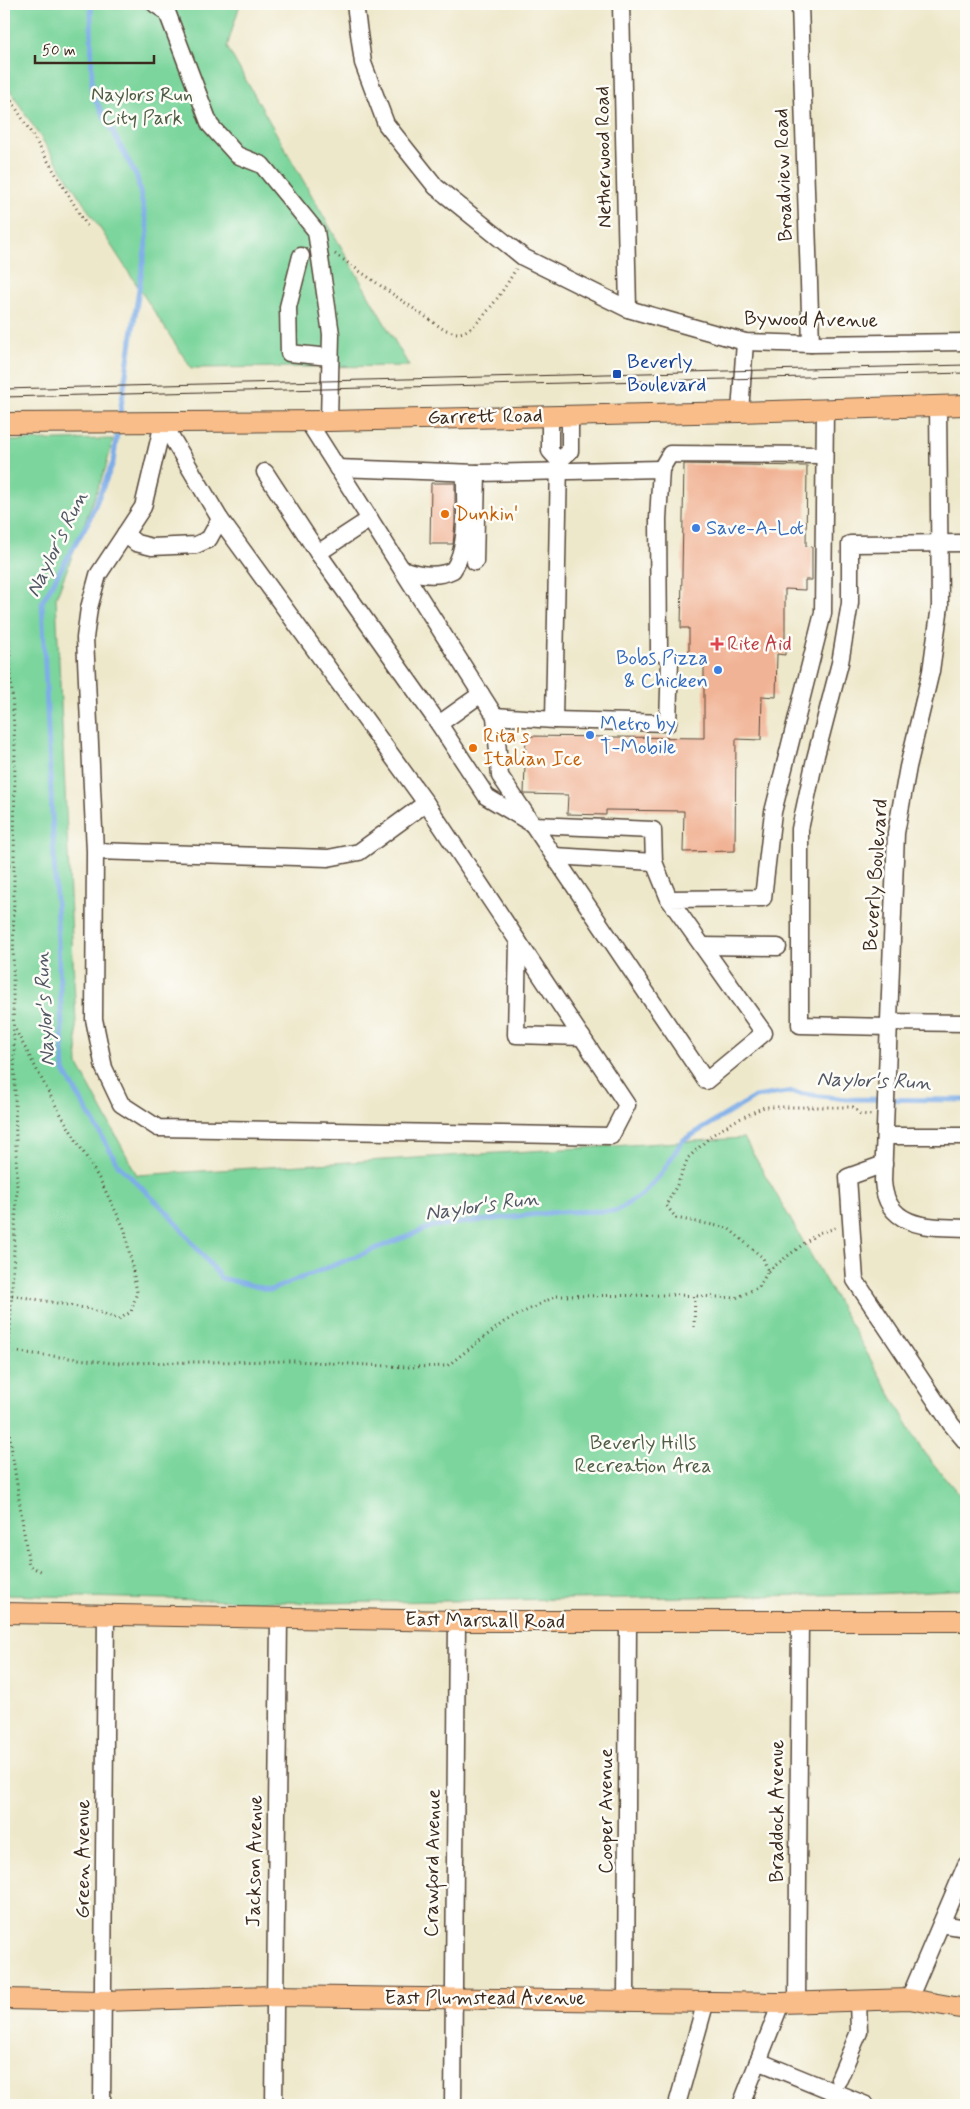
<svg xmlns="http://www.w3.org/2000/svg" width="970" height="2109" font-family="Mynerve,sans-serif">
  <style>
    .green { fill: #7bd59c; stroke: #5b805d }
    .lines { fill: none; stroke-linecap: round; stroke-linejoin: round }
    .stream { stroke: #7eade8; stroke-width: 5 }
    .building { fill: #f1b395 }
    .minor-casing { stroke: #564638; stroke-width: 19 }
    .major-casing { stroke: #564638; stroke-width: 22 }
    .path { stroke: #564638; stroke-width: 3; stroke-dasharray: 1 4; stroke-linecap: butt }
    .minor { stroke: #fff; stroke-width: 16 }
    .major { stroke: #f8bd89; stroke-width: 20 }
    .tram { stroke: #3b2a1e; stroke-width: 1 }
    .transit-dot { fill: #1a4fb4; stroke: #fdfcf7; stroke-width: 2 }
    .food-dot { fill: #e8710a; stroke: #fdfcf7; stroke-width: 2 }
    .shop-dot { fill: #3f7fe0; stroke: #fdfcf7; stroke-width: 2 }
    .health-dot { fill: #e0444e; stroke: #fdfcf7; stroke-width: 2 }
    .labels { text-anchor: middle; dominant-baseline: central; stroke-width: 5; stroke-linejoin: round; paint-order: stroke }
    .park-label { font-size: 20px; fill: #4e5d44; stroke: #fdfcf7 }
    .street-label { font-size: 20px; fill: #3b2a1e; stroke: #fdfcf7 }
    .transit-label { font-size: 20px; fill: #164399; stroke: #fdfcf7; text-anchor: start }
    .food-label { font-size: 20px; fill: #c56008; stroke: #fdfcf7; text-anchor: start }
    .shop-label { font-size: 20px; fill: #366cbe; stroke: #fdfcf7; text-anchor: start }
    .health-label { font-size: 20px; fill: #be3a42; stroke: #fdfcf7; text-anchor: start }
    .water-label { font-size: 21px; font-style: italic; fill: #525865; stroke: #fdfcf7 }
  </style>
  <rect width="100%" height="100%" fill="#fdfcf7"/>
  <filter id="ink" filterUnits="userSpaceOnUse"><feTurbulence type="fractalNoise" baseFrequency=".02" numOctaves="2"/><feDisplacementMap in="SourceGraphic" scale="10" xChannelSelector="R" yChannelSelector="G"/><feConvolveMatrix kernelMatrix="1 2 1 2 8 2 1 2 1" color-interpolation-filters="sRGB"/></filter>
  <filter id="wash" filterUnits="userSpaceOnUse"><feTurbulence type="fractalNoise" baseFrequency=".0096" numOctaves="4" result="noise"/><feDisplacementMap in="SourceGraphic" scale="20" xChannelSelector="R" yChannelSelector="G"/><feGaussianBlur stdDeviation="1.12" result="paint"/><feColorMatrix in="noise" values="0 0 0 0 0 0 0 0 0 0 0 0 0 0 0 0 0 1.4 0 .05"/><feComposite in="paint" operator="in"/></filter>
  <g filter="url(#wash)">
    <rect width="100%" height="100%" fill="#eee8cb"/>
    <g class="green">
      <polygon points="4,4 240,4 227,47 409,366 191,368 4,81"/>
      <polygon points="113,439 106,467 56,598 78,1065 137,1175 744,1138 924,1453 966,1502 966,1589 875,1594 322,1603 4,1595 4,441"/>
    </g>
    <g class="lines">
      <g class="stream">
        <polyline points="91,4 92,94 137,177 148,231 119,419"/>
        <polyline points="118,427 113,463 88,522 42,602 64,1071 119,1166 169,1214 221,1278 271,1290 433,1226 557,1212 616,1211 643,1194 662,1173 682,1141 755,1097 787,1092 846,1099 966,1100"/>
      </g>
    </g>
    <g id="blocks">
      <g class="building">
        <polygon points="684,464 807,466 806,546 812,547 812,580 805,580 805,590 785,589 785,655 777,654 776,697 762,696 761,740 736,739 735,851 683,852 684,811 606,810 606,815 567,814 568,795 524,794 526,736 704,738 704,657 689,657 689,628 681,628"/>
        <polygon points="431,483 455,483 455,523 453,544 430,544"/>
      </g>
    </g>
  </g>
  <g filter="url(#ink)">
    <use href="#blocks" fill-opacity="0" stroke="#564638" stroke-width="1"/>
    <g class="lines">
      <g class="minor-casing">
        <g id="minor">
          <polyline points="155,4 167,12 210,125 237,155 262,165 316,231 331,334 329,421"/>
          <polyline points="355,4 363,63 386,124 436,187 523,257 628,309 745,342 811,344 966,342"/>
          <polyline points="621,4 628,309"/>
          <polyline points="800,4 811,344"/>
          <polyline points="301,256 288,307 289,353 330,357"/>
          <path d="M938,405L940,606L931,671L908,767L896,833L883,1181C886,1229 929,1227 966,1228"/>
          <polyline points="740,412 745,342"/>
          <polyline points="550,416 550,451 559,461 570,451 570,416"/>
          <polyline points="307,420 495,716 500,776 706,1081 764,1033 669,899 763,898 773,812 823,613 825,409"/>
          <polyline points="163,423 220,519 426,803"/>
          <polyline points="337,468 477,473 661,469 658,519 659,650 670,660 668,723 554,720"/>
          <polyline points="661,469 670,454 824,455"/>
          <polyline points="265,472 318,553 370,519"/>
          <polyline points="125,534 136,543 152,547 196,545 209,539 220,519"/>
          <polyline points="318,553 439,724 487,797 534,825 653,830 654,862 554,856"/>
          <polyline points="475,562 477,473"/>
          <path d="M402,569C419,575 437,578 453,570C470,546 464,502 465,473"/>
          <polyline points="495,716 554,720 559,461"/>
          <polyline points="439,724 481,694"/>
          <polyline points="95,851 328,858 359,852 426,803 627,1105 611,1136 158,1128 121,1104 104,1068 94,1019 95,851 85,638 89,608 98,575 143,507 163,423"/>
          <polyline points="654,862 669,899"/>
          <polyline points="518,941 516,1035 582,1037"/>
          <polyline points="703,946 778,947"/>
          <polyline points="889,1022 966,1023"/>
          <polyline points="889,1027 800,1025 800,829 815,759 840,663 850,603 850,544 966,543"/>
          <polyline points="885,1136 966,1136"/>
          <polyline points="884,1164 848,1177 855,1280 951,1424 966,1442"/>
          <polyline points="941,1924 966,1928"/>
          <polyline points="626,1999 628,1622"/>
          <polyline points="909,1999 966,1865"/>
          <polyline points="797,2002 800,1621"/>
          <polyline points="758,2061 866,2105"/>
          <polyline points="839,2079 859,2032 858,2000"/>
          <polyline points="678,2101 706,2001"/>
          <polyline points="102,2105 106,1614"/>
          <polyline points="274,2105 279,1618"/>
          <polyline points="453,2105 457,1621"/>
          <polyline points="741,2105 781,2003"/>
        </g>
      </g>
      <g class="major-casing">
        <g id="major">
          <polyline points="4,423 329,421 740,412 966,405"/>
          <polyline points="4,1613 457,1621 966,1621"/>
          <polyline points="4,1999 103,2001 274,1996 781,2003 909,1999 966,2009"/>
        </g>
      </g>
      <g class="path">
        <polyline points="4,88 87,226"/>
        <path d="M335,254L443,329C447,330 454,333 458,333C478,333 507,284 516,269"/>
        <polyline points="4,550 15,748 13,1001 17,1188 6,1411 29,1566 43,1572"/>
        <polyline points="4,866 14,865"/>
        <polyline points="768,1271 818,1233 836,1228"/>
        <polyline points="12,1295 90,1309 119,1319 131,1312 137,1292 125,1230 101,1182 56,1106 14,1027"/>
        <polyline points="694,1327 695,1296"/>
        <polyline points="9,1351 112,1363 293,1361 409,1367 447,1366 504,1322 556,1296 676,1295 736,1298 759,1287 768,1271 763,1258 728,1228 676,1218 666,1205 677,1185 688,1158 712,1135 735,1121 764,1107 853,1107 860,1114 871,1115"/>
      </g>
      <use href="#minor" class="minor"/>
      <use href="#major" class="major"/>
      <g class="tram">
        <polyline points="4,389 966,365"/>
        <polyline points="4,397 966,373"/>
      </g>
    </g>
  </g>
  <rect class="transit-dot" x="612" y="369" width="10" height="10" rx="2.5"/>
  <g class="food-dot">
    <circle cx="445" cy="514" r="5"/>
    <circle cx="473" cy="748" r="5"/>
  </g>
  <g class="shop-dot">
    <circle cx="696" cy="528" r="5"/>
    <circle cx="718" cy="670" r="5"/>
    <circle cx="590" cy="735" r="5"/>
  </g>
  <path class="health-dot" d="M714.5 636.5h5v5h5v5h-5v5h-5v-5h-5v-5h5z"/>
  <g class="labels">
    <g class="park-label">
      <text x="142" y="95">Naylors Run<tspan x="142" dy="23">City Park</tspan></text>
      <text x="643" y="1443">Beverly Hills<tspan x="643" dy="23">Recreation Area</tspan></text>
    </g>
    <g class="street-label">
      <text transform="translate(604 157) rotate(-91)">Netherwood Road</text>
      <text transform="translate(784 175) rotate(-92)">Broadview Road</text>
      <text transform="translate(811 320) rotate(1)">Bywood Avenue</text>
      <text transform="translate(485 417) rotate(-1)">Garrett Road</text>
      <text transform="translate(876 875) rotate(-86)">Beverly Boulevard</text>
      <text transform="translate(485 1621) rotate(1)">East Marshall Road</text>
      <text transform="translate(606 1811) rotate(-90)">Cooper Avenue</text>
      <text transform="translate(777 1811) rotate(-90)">Braddock Avenue</text>
      <text transform="translate(83 1859) rotate(-90)">Green Avenue</text>
      <text transform="translate(255 1861) rotate(-89)">Jackson Avenue</text>
      <text transform="translate(433 1863) rotate(-89)">Crawford Avenue</text>
      <text x="485" y="1998">East Plumstead Avenue</text>
    </g>
    <g class="transit-label">
      <text x="627" y="362">Beverly<tspan x="627" dy="23">Boulevard</tspan></text>
    </g>
    <g class="food-label">
      <text x="455" y="514">Dunkin'</text>
      <text x="483" y="736">Rita's<tspan x="483" dy="23">Italian Ice</tspan></text>
    </g>
    <g class="shop-label">
      <text x="706" y="528">Save-A-Lot</text>
      <text x="708" y="658" text-anchor="end">Bobs Pizza<tspan x="708" dy="23">&amp; Chicken</tspan></text>
      <text x="600" y="724">Metro by<tspan x="600" dy="23">T-Mobile</tspan></text>
    </g>
    <g class="health-label">
      <text x="727" y="644">Rite Aid</text>
    </g>
    <g class="water-label">
      <text transform="translate(57 544) rotate(-64)">Naylor's Run</text>
      <text transform="translate(45 1009) rotate(-93)">Naylor's Run</text>
      <text transform="translate(874 1081) rotate(2)">Naylor's Run</text>
      <text transform="translate(482 1206) rotate(-8)">Naylor's Run</text>
    </g>
  </g>
  <rect width="970" height="2109" fill="none" stroke="#fdfcf7" stroke-width="20"/>
  <path d="M35 55v8h119v-8" fill="none" stroke="#3b2a1e" stroke-width="2.5"/>
  <text x="42" y="55" font-size="15" fill="#3b2a1e" stroke="#fdfcf7" stroke-width="4" paint-order="stroke">50 m</text>
</svg>
